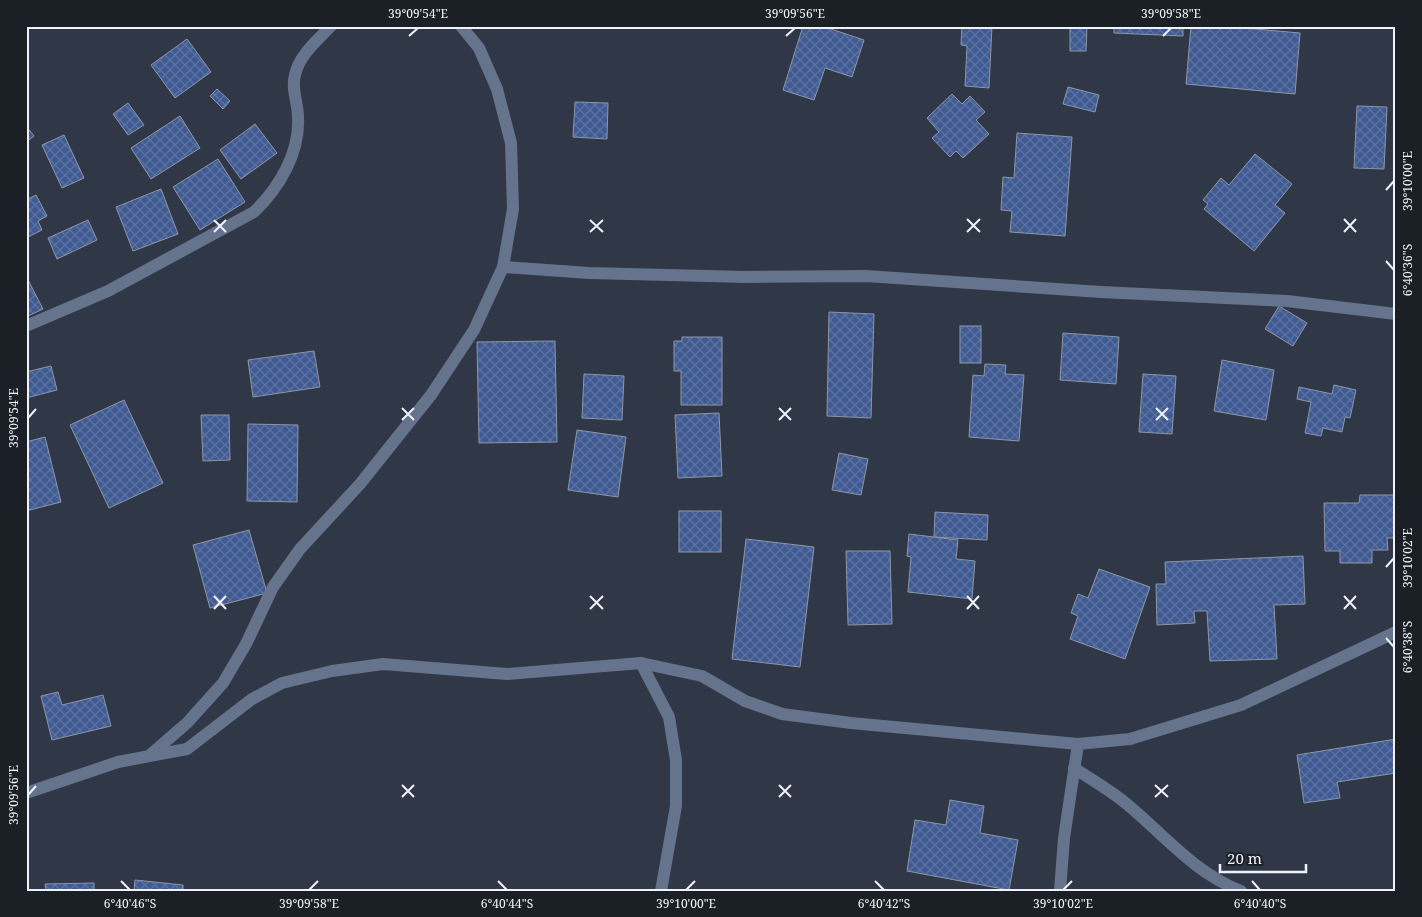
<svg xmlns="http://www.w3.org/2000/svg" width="1422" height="917" font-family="'Noto Serif',serif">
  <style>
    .building { fill: url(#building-cross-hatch); stroke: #8d96a9 }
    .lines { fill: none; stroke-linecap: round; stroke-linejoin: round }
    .minor { stroke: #66738d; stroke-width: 12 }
    .ticks { fill: none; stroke: #edf2fd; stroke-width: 2 }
    .neatline { fill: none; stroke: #edf2fd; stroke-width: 2 }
    .ticks-label { font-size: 12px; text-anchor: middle; fill: #edf2fd }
  </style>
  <defs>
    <pattern id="building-cross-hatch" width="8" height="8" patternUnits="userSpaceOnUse" patternTransform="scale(1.25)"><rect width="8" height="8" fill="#405a92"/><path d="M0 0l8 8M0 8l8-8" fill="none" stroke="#5c72a2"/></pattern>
  </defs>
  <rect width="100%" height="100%" fill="#303847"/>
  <g class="building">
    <polygon points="803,26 822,26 864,40 852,77 825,68 814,100 783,90"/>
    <polygon points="962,26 992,26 989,88 965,86 967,46 961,45"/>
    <polygon points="1070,26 1087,26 1086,51 1070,51"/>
    <polygon points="1114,26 1183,26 1183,36 1114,33"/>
    <polygon points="1191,26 1221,26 1300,33 1295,94 1186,84"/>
    <polygon points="187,39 211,72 175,98 151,65"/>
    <polygon points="1068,87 1099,95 1095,112 1063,104"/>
    <polygon points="217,89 230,101 223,109 210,96"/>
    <polygon points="952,94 962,104 970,96 985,112 976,120 989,134 963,158 956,151 950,157 932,138 939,132 927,118"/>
    <polygon points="575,102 608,103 607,139 573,137"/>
    <polygon points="128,103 144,125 128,135 113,114"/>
    <polygon points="1357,106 1387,107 1384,169 1354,168"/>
    <polygon points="180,116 200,148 151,179 131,148"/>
    <polygon points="255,124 277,153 241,179 220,150"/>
    <polygon points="26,126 34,136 26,142"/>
    <polygon points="1017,133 1072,137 1065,236 1010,232 1012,211 1001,210 1003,177 1014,178"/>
    <polygon points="64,135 84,178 62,188 42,145"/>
    <polygon points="1255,154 1292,184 1275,205 1285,213 1254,251 1204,209 1208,204 1203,200 1221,178 1229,185"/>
    <polygon points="218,159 245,202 200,230 173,187"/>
    <polygon points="161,189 178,234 133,251 116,207"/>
    <polygon points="36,195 47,216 38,221 42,230 26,238 26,200"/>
    <polygon points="88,220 97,240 57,259 48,238"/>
    <polygon points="26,276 43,309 26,317"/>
    <polygon points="1279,306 1307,323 1293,346 1265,329"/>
    <polygon points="829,312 874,314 871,418 827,416"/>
    <rect x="960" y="326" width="21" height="37"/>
    <polygon points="1063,333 1119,337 1116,384 1060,380"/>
    <polygon points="682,337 722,337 722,405 681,405 681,371 674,371 674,341 682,341"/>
    <polygon points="555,341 557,442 479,443 477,342"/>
    <polygon points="314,351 320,387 253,397 248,360"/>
    <polygon points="1222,360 1274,370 1266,420 1214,411"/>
    <polygon points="985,364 1006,365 1005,374 1024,375 1019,441 969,437 973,375 984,376"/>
    <polygon points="51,366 57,390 26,398 26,372"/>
    <polygon points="584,374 624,376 622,420 582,418"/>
    <polygon points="1143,374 1176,376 1172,434 1139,432"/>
    <polygon points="1334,385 1356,390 1350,418 1345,417 1342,432 1323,428 1321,436 1305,433 1311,402 1297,399 1299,387 1332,394"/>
    <polygon points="124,400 163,483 109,508 70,425"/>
    <polygon points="719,413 722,476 678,478 675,415"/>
    <polygon points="201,415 229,415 230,460 203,461"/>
    <polygon points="248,424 298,425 297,502 247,501"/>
    <polygon points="577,430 626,437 618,497 568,490"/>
    <polygon points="45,437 61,502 26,511 26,442"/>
    <polygon points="839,453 868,459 861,495 832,490"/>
    <polygon points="1360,495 1396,495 1396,538 1387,538 1388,550 1372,550 1372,563 1340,563 1340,551 1325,551 1324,503 1359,503"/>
    <rect x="679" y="511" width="42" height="41"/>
    <polygon points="935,512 988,515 987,540 934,537"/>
    <polygon points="249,530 267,593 210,608 193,545"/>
    <polygon points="909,534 958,540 956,559 975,561 972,599 908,592 911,557 907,556"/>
    <polygon points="746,539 814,547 800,667 732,659"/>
    <polygon points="846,551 890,551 892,624 848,625"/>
    <polygon points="1303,556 1305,604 1274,605 1277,659 1210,661 1207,611 1194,611 1195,623 1157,625 1156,584 1166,584 1165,562"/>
    <polygon points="1099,569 1150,587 1125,659 1070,639 1078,616 1071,613 1078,594 1088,598"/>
    <polygon points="58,692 62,705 103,695 111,726 52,740 41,696"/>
    <polygon points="1396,739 1396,773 1337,782 1340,798 1304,803 1297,755"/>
    <polygon points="950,800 984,806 980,833 1018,840 1009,890 907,871 915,820 946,825"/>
    <polygon points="135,880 183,885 183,891 134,891"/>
    <polygon points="94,883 94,891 46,891 45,884"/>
  </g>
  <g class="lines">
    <g class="minor">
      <polyline points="503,267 589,273 746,277 866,276 1101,292 1287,301 1396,314"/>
      <path d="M26,326L108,291L254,212C279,188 300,153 298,117C298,103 291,89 295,75C299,55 318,40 331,26"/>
      <polyline points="641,663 669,717 676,760 676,806 661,891"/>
      <polyline points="150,755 187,723 223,683 246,644 273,587 300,549 360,484 431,395 474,330 503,267 513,209 511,143 497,89 479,48 461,26"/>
      <path d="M1074,768C1092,780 1112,791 1128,805C1165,836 1195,873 1241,891"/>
      <polyline points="26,793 118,762 187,749 252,699 282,683 332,671 383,664 507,674 641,663 702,676 745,701 782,714 851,723 1078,744 1130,739 1241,705 1396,632"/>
      <polyline points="1060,891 1064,838 1078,744"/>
    </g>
  </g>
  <path class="ticks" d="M409,36L418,28M786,36L795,28M1163,36L1171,28M1386,190L1394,181M967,219L980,232M1344,219L1356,232M214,220L226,232M590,220L603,232M214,232L226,220M590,232L603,220M967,232L980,219M1344,232L1356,219M1386,261L1394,270M402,408L414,420M779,408L791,420M1156,408L1168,420M28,418L36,409M402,420L414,408M779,420L791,408M1156,420L1168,408M1386,567L1394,558M214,596L226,609M590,596L603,609M967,596L979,609M1344,596L1356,609M214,609L226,596M590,609L603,596M967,609L979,596M1344,609L1356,596M1386,638L1394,647M402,785L414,797M779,785L791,797M1155,785L1168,797M28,795L36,786M402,797L414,785M779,797L791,785M1155,797L1168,785M121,881L130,890M498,881L507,890M875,881L884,890M1252,881L1260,890M309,890L318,881M686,890L695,881M1063,890L1072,881"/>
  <rect width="1422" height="917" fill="none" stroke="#1b1f26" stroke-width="55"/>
  <path d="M1220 864v8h86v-8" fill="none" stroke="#edf2fd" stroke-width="2.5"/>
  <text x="1227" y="864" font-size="15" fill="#edf2fd" stroke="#1b1f26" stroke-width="4" paint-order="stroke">20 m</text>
  <rect x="28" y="28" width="1366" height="862" class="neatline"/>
  <g class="ticks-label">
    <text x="418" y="18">39°09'54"E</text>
    <text x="795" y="18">39°09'56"E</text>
    <text x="1171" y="18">39°09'58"E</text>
    <text transform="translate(1408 181) rotate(-90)" y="4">39°10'00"E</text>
    <text transform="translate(1408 270) rotate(-90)" y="4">6°40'36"S</text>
    <text transform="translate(14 418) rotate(-90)" y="4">39°09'54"E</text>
    <text transform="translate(1408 558) rotate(-90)" y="4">39°10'02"E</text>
    <text transform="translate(1408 647) rotate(-90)" y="4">6°40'38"S</text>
    <text transform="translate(14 795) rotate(-90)" y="4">39°09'56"E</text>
    <text x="130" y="908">6°40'46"S</text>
    <text x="309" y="908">39°09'58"E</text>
    <text x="507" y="908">6°40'44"S</text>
    <text x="686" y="908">39°10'00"E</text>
    <text x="884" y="908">6°40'42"S</text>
    <text x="1063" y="908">39°10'02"E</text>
    <text x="1260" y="908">6°40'40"S</text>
  </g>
</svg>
